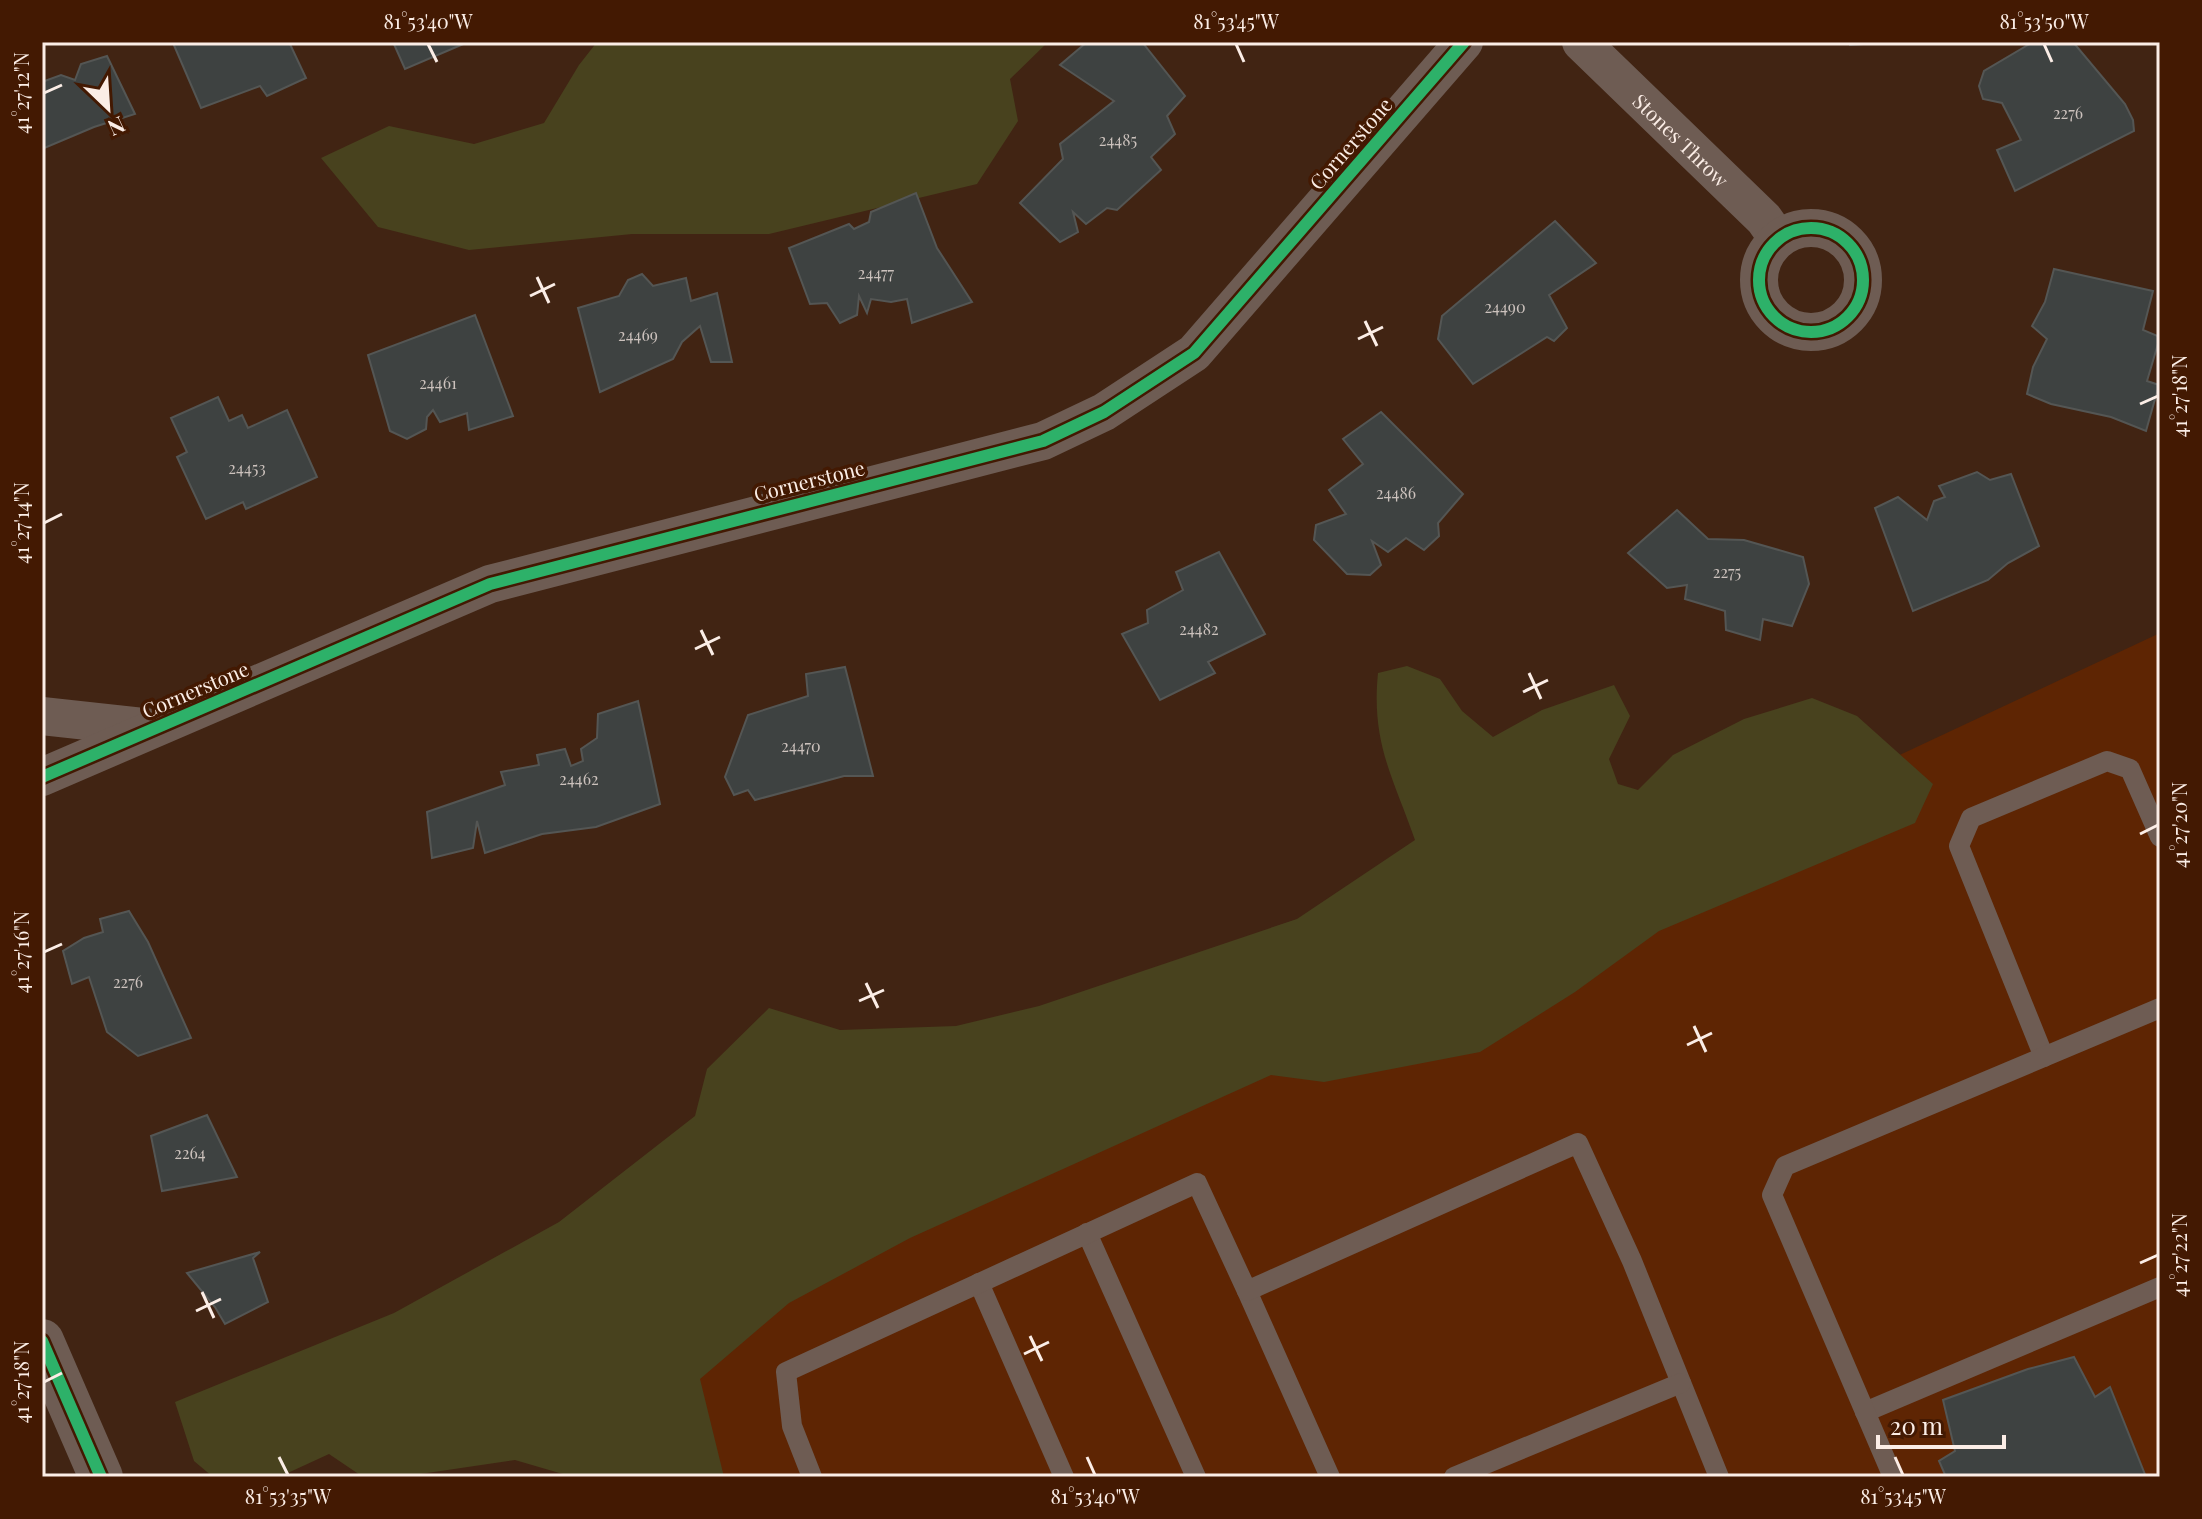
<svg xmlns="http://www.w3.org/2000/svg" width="2202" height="1519" font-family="'Playfair Display',serif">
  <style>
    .built { fill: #5e2503 }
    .green { fill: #48421e }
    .building { fill: #3e4241; stroke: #545654; stroke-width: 2 }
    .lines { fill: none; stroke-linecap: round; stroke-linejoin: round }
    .service { stroke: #6e5c53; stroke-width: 20 }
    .minor { stroke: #6e5c53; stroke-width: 38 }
    .tertiary { stroke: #6e5c53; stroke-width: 44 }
    .cycleway-casing { stroke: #431902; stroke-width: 17 }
    .cycleway { stroke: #2db169; stroke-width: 12 }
    .ticks { fill: none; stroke: #fbede6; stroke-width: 3 }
    .labels { text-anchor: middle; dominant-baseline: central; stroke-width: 7; stroke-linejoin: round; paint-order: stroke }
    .number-label { font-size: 16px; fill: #ccc2bd }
    .street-label { font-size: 20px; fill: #fbede6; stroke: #431902 }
    .neatline { fill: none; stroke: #fbede6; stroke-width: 3 }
    .ticks-label { font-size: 20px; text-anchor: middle; fill: #fbede6 }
  </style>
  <rect width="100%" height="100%" fill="#412413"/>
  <polygon class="built" points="2160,633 2160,1477 717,1477 664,1334"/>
  <g class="green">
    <polygon points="597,42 1048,42 1010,79 1018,121 977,184 769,234 632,234 469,250 378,227 321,158 389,126 474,144 544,123 579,65"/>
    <path d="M1407,666L1440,679L1462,711L1493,737L1542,710L1614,685L1630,716L1609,759L1618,784L1638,790L1673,755L1744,719L1812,698L1857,716L1933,784L1915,823L1659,931L1575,992L1480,1052L1324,1082L1271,1075L910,1238L789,1303L700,1379L724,1477H573L515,1460L400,1477H363L329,1454L279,1477H213L194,1461L175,1402L394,1313L559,1222L695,1116L707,1069L769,1008L840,1030L956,1026L1039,1006L1297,919L1415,840C1393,777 1371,743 1378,673Z"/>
  </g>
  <g class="building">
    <polygon points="289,42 306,78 267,96 260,86 201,108 173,43"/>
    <polygon points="393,42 468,42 405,69"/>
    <polygon points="1087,42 1142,42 1185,96 1167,116 1175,134 1151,157 1161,170 1117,210 1107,208 1086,224 1073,212 1078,232 1060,242 1020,203 1063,159 1060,144 1114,101 1060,65"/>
    <polygon points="1848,42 1893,42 1850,45"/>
    <polygon points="2033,42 2073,42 2125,104 2133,120 2134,131 2015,191 1997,150 2021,140 2002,103 1983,99 1979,86 1984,71"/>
    <polygon points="107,56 135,114 94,127 42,149 42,82 61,75 75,80 81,64"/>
    <polygon points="916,193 937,248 972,302 912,323 907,299 891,302 871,299 867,313 859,296 857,315 840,323 827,303 810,304 789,248 849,224 854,229 869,222 871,212"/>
    <polygon points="1555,221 1596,263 1549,295 1567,328 1554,341 1547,337 1473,384 1438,339 1442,316"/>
    <polygon points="2054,269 2153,291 2143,330 2160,337 2147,381 2159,385 2146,431 2111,417 2051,404 2027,394 2033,367 2047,339 2032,326 2045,302"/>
    <polygon points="642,274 653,286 686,278 691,301 717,293 732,362 711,362 700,326 682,342 673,359 600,392 578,308 619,296 628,280"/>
    <polygon points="475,315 513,416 469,430 467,413 440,422 433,410 427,417 426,429 407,439 390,431 368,355"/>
    <polygon points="218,397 229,421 242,415 248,428 287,410 317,477 246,509 243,502 206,519 177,457 187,452 171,418"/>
    <polygon points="1381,412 1463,494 1438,523 1439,536 1424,550 1406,538 1388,552 1372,541 1381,565 1370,575 1347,574 1314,540 1316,525 1346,514 1329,490 1363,464 1343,439"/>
    <polygon points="1977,472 1990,480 2011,474 2039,546 2008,563 1988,580 1913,611 1875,508 1898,497 1927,520 1934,501 1945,497 1939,486"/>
    <polygon points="1677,510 1708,539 1744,540 1803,557 1809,584 1792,626 1763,619 1760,640 1726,630 1725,611 1685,599 1687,585 1667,588 1628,553"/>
    <polygon points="1219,552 1265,634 1208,662 1215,673 1160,700 1122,634 1148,623 1147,610 1183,590 1176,572"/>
    <polygon points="845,667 873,776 844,776 755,800 748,790 734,795 725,777 748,715 808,696 806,674"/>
    <polygon points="638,701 660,804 596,827 542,834 485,853 477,821 473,848 432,858 427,812 505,785 501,772 539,765 537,755 565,749 571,766 583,761 581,749 597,738 598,714"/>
    <polygon points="129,911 148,942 191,1038 138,1056 107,1032 89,977 72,984 63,951 84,938 103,932 100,919"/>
    <polygon points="207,1115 237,1177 162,1191 151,1136"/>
    <polygon points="260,1252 253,1258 268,1302 225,1324 215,1307 187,1273"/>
    <polygon points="2074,1357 2095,1397 2110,1387 2146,1477 1946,1477 1939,1461 1955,1451 1943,1400 2028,1369"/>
  </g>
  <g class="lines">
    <g class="service">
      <polyline points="2044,1057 1959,846 1971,818 2107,761 2130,769 2160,837"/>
      <polyline points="1087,1233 1196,1477"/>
      <polyline points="979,1283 1064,1477"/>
      <polyline points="1247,1291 1330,1477"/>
      <polyline points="1865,1412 2160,1287"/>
      <polyline points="812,1477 792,1426 786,1372 1197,1183 1247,1291 1578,1143 1632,1261 1719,1477"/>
      <polyline points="1454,1477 1681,1383"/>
      <polyline points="1893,1477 1772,1195 1785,1166 2160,1008"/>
    </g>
    <g class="minor">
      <path id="s1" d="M1581,42L1764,219L1778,239"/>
      <circle cx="1811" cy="280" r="52"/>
      <polyline points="42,716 152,728"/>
      <polyline points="42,777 490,584 1043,441 1104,412 1194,353 1464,42"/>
    </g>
    <polyline class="tertiary" points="42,1341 101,1477"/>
    <g class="cycleway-casing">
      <g id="cycleway">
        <circle cx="1811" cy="280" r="52"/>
        <polyline points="42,777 490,584 1043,441 1104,412 1194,353 1464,42"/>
        <polyline points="42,1341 101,1477"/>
      </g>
    </g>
    <use href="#cycleway" class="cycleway"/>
  </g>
  <path class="ticks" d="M428,44L437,62M1236,44L1244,62M2044,44L2052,62M44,93L62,85M537,277L549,303M530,296L555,284M1365,321L1377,346M1358,339L1383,327M2140,404L2158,396M44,523L62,514M701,630L713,655M695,649L720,637M1529,673L1541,699M1523,692L1548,680M2140,834L2158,825M44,952L62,944M866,983L878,1008M859,1001L884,990M1694,1026L1706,1052M1687,1045L1712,1033M2140,1263L2158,1255M202,1292L214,1318M196,1311L221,1299M1030,1336L1042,1361M1024,1354L1049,1342M44,1382L62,1373M279,1457L288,1475M1087,1457L1095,1475M1895,1457L1903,1475"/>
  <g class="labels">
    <g class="number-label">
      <text x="2068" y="112">2276</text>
      <text x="1118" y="139">24485</text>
      <text x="876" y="272">24477</text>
      <text x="1505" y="306">24490</text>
      <text x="638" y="334">24469</text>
      <text x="438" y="382">24461</text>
      <text x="247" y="467">24453</text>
      <text x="1396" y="492">24486</text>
      <text x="1727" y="571">2275</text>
      <text x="1199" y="628">24482</text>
      <text x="801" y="745">24470</text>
      <text x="579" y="778">24462</text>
      <text x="128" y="981">2276</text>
      <text x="190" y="1152">2264</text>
    </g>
    <g class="street-label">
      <text stroke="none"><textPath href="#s1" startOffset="140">Stones Throw</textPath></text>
      <text transform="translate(1350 143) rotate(-49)">Cornerstone</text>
      <text transform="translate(809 480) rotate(-14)">Cornerstone</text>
      <text transform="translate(195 689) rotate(-23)">Cornerstone</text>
    </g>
  </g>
  <rect width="2202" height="1519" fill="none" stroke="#431902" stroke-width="88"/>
  <g transform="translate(108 108) rotate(155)" stroke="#431902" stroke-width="6" paint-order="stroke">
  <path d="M0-6L14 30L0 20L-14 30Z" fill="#fbede6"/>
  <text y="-12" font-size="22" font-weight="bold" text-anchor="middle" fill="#fbede6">N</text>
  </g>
  <path d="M1878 1435v12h126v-12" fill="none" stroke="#fbede6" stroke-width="4"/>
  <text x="1890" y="1435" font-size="24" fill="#fbede6" stroke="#431902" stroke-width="6" paint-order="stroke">20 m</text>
  <rect x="44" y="44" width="2114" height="1431" class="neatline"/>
  <g class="ticks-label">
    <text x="428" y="29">81°53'40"W</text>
    <text x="1236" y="29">81°53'45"W</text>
    <text x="2044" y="29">81°53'50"W</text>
    <text transform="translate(22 93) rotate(-90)" y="7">41°27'12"N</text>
    <text transform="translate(2180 396) rotate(-90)" y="7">41°27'18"N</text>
    <text transform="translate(22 523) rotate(-90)" y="7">41°27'14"N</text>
    <text transform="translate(2180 825) rotate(-90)" y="7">41°27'20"N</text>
    <text transform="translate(22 952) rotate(-90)" y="7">41°27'16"N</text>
    <text transform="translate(2180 1255) rotate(-90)" y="7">41°27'22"N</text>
    <text transform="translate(22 1382) rotate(-90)" y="7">41°27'18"N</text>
    <text x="288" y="1504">81°53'35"W</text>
    <text x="1095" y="1504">81°53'40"W</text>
    <text x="1903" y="1504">81°53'45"W</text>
  </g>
</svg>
